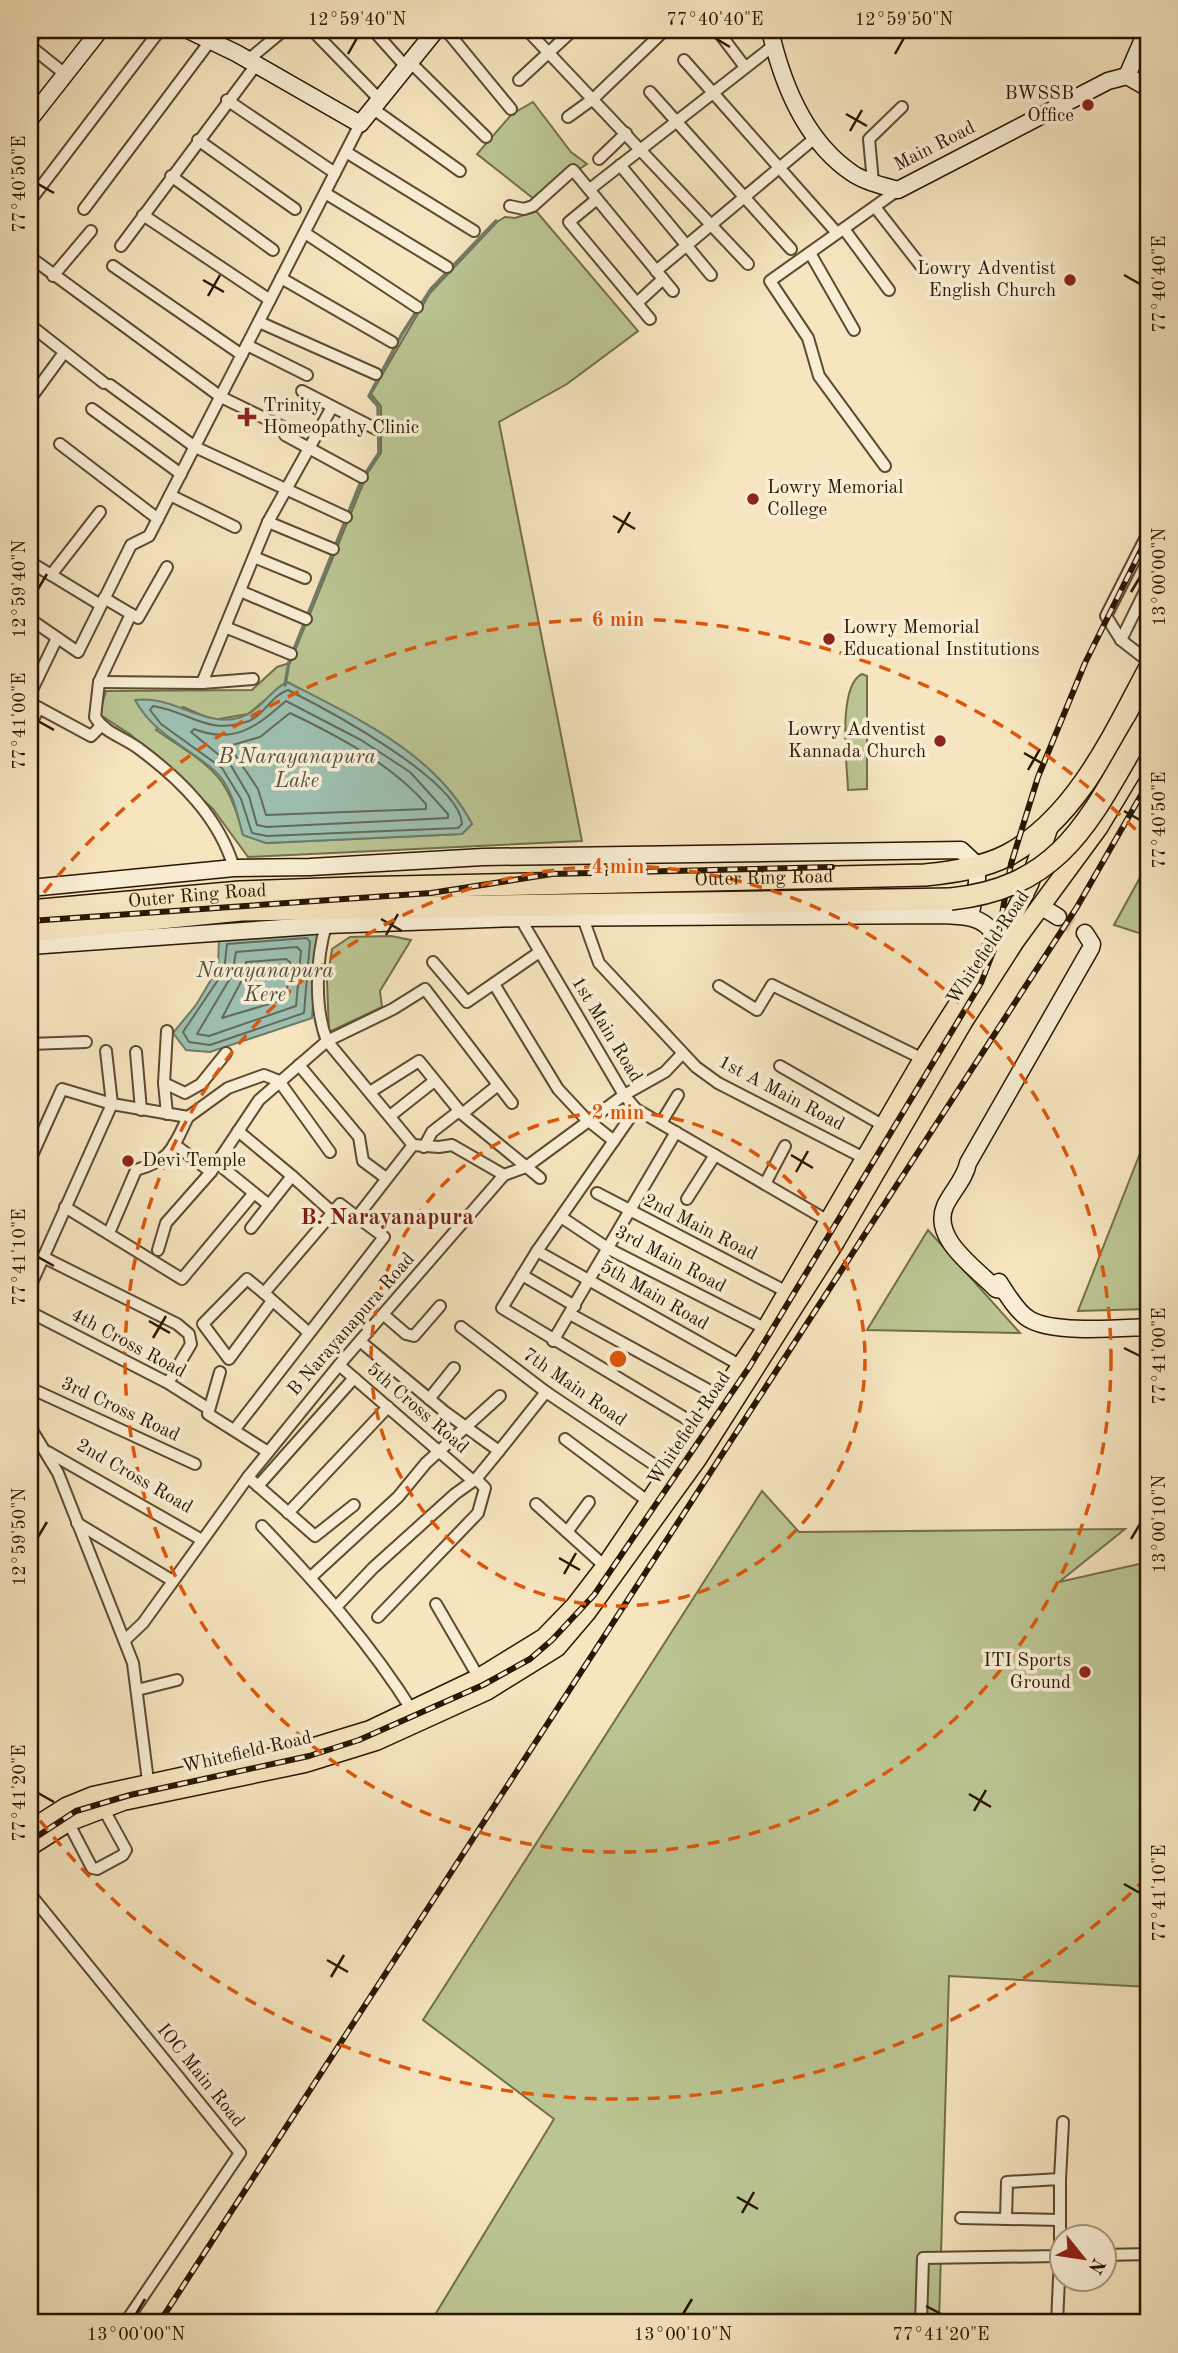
<svg xmlns="http://www.w3.org/2000/svg" width="1178" height="2353" font-family="'Old Standard TT',serif">
  <style>
    .green { fill: #bbc593; stroke: #726e4a; stroke-width: 2; fill-rule: evenodd }
    .water { fill: #9dbfaf; stroke: #6f7b69; stroke-width: 2 }
    .lines { fill: none; stroke-linecap: round; stroke-linejoin: round }
    .shore { stroke: #646a58; stroke-width: 2 }
    .stream { stroke: #6f7b69; stroke-width: 3.5 }
    .secondary-tunnel { stroke: #d7c6a2; stroke-width: 16; stroke-dasharray: 16 8; stroke-linecap: butt }
    .street-casing { stroke: #5d4a30; stroke-width: 14 }
    .secondary-casing { stroke: #2a1601; stroke-width: 19 }
    .primary-casing { stroke: #2a1601; stroke-width: 21 }
    .highway-casing { stroke: #2a1601; stroke-width: 24 }
    .street { stroke: #f9eed5; stroke-width: 10 }
    .secondary { stroke: #f9eed5; stroke-width: 16 }
    .primary { stroke: #f6e5bf; stroke-width: 18 }
    .highway { stroke: #f6e5bf; stroke-width: 21 }
    .rail-casing { stroke: #2a1601; stroke-width: 6 }
    .rail { stroke: #f9eed5; stroke-width: 3.5; stroke-dasharray: 10; stroke-linecap: butt }
    .highway-bridge-casing { stroke: #2a1601; stroke-width: 24; stroke-linecap: butt }
    .highway-bridge { stroke: #f6e5bf; stroke-width: 21 }
    .ticks { fill: none; stroke: #2a1601; stroke-width: 2.5 }
    .ring { fill: none; stroke: #de560b; stroke-width: 3.5; stroke-dasharray: 12 9 }
    .poi-dot { fill: #8f2418; stroke: #f9eed5; stroke-width: 2.5 }
    .labels { text-anchor: middle; dominant-baseline: central; stroke-width: 7; stroke-linejoin: round; paint-order: stroke }
    .poi-label { font-size: 19px; fill: #2a1601; stroke: #f9eed5; text-anchor: end }
    .street-label { font-size: 19px; fill: #2a1601; stroke: #f9eed5 }
    .water-label { font-size: 21px; font-style: italic; fill: #52513e; stroke: #f9eed5 }
    .quarter-label { font-size: 23px; font-weight: bold; fill: #7a1f14; stroke: #f9eed5 }
    .centre { fill: #de560b; stroke: #f9eed5; stroke-width: 3.5 }
    .ring-label { font-size: 21px; text-anchor: middle; font-weight: bold; fill: #de560b; stroke: #f9eed5; stroke-width: 7; stroke-linejoin: round; paint-order: stroke }
    .neatline { fill: none; stroke: #2a1601; stroke-width: 2.5 }
    .ticks-label { font-size: 18px; text-anchor: middle; fill: #2a1601 }
  </style>
  <rect width="100%" height="100%" fill="#f6e5bf"/>
  <filter id="stains"><feTurbulence type="fractalNoise" baseFrequency=".00286" numOctaves="4"/><feColorMatrix values="0 0 0 0 .2 0 0 0 0 .09 0 0 0 0 .02 0 0 0 .5 -.17"/></filter>
  <radialGradient id="worn" r=".72"><stop offset=".6" stop-color="#630" stop-opacity="0"/><stop offset="1" stop-color="#630" stop-opacity=".3"/></radialGradient>
  <g class="green">
    <polygon points="533,102 571,152 587,164 534,199 477,154 512,114"/>
    <path d="M536,211L638,331L567,384L499,422L582,841L248,857L213,809L131,735L99,714L106,691L252,690L277,667L290,663L367,474L381,453V406L371,394L430,293L497,222L505,217L515,218ZM287,682C355,718 435,753 472,824L462,834L267,843L243,835C227,770 208,766 156,730L183,707L213,720L248,714Z"/>
    <path d="M862,674L867,676V789L848,790C847,764 837,686 862,674Z"/>
    <polygon points="1148,863 1148,936 1114,925"/>
    <polygon points="391,936 411,940 380,991 382,1007 329,1032 327,981 332,949 350,937"/>
    <polygon points="1148,1133 1148,1309 1078,1311"/>
    <polygon points="928,1230 1020,1333 867,1330"/>
    <polygon points="762,1491 799,1532 1125,1529 1059,1582 1148,1562 1148,1987 949,1976 939,2323 430,2323 554,2119 423,2020"/>
  </g>
  <g class="water">
    <path d="M287,682C355,717 435,753 472,824L462,834L266,843L243,835C237,814 233,788 215,771C187,746 154,735 135,700C175,694 210,734 248,714C263,706 272,689 287,682Z"/>
    <polygon points="318,930 312,1018 210,1052 186,1050 173,1033 196,1005 218,968 219,936"/>
  </g>
  <g class="lines">
    <g class="shore">
      <path d="M288,690C326,709 460,780 462,824L458,828L267,836L252,833L241,799L222,768L161,724L150,710L153,706C191,712 207,736 249,721C264,715 272,695 288,690Z"/>
      <path d="M286,701L361,740L410,772L448,814V818L267,827L257,825L249,796L230,764L191,732L194,729C235,745 257,726 286,701Z"/>
      <path d="M290,713C338,736 391,764 426,804V809L266,815L258,789L229,746L260,737Z"/>
      <polygon points="307,938 310,942 304,1013 210,1045 189,1042 183,1032 224,971 227,944"/>
      <polygon points="297,947 301,951 296,1006 209,1036 197,1034 232,975 236,952"/>
      <polygon points="286,959 290,962 286,999 222,1018 243,978 246,962"/>
    </g>
    <polyline class="stream" points="285,685 289,662 362,479 379,453 378,406 369,396 402,334 431,289 496,221"/>
    <polyline class="secondary-tunnel" points="1058,917 1085,933"/>
    <g class="street-casing">
      <g id="street">
        <polyline points="312,30 379,99"/>
        <polyline points="373,30 407,68"/>
        <polyline points="446,30 511,109"/>
        <polyline points="527,30 748,264"/>
        <polyline points="717,30 745,67"/>
        <polyline points="480,31 481,30"/>
        <polyline points="30,41 39,30"/>
        <polyline points="30,46 65,74"/>
        <polyline points="248,60 284,30"/>
        <polyline points="684,60 837,233"/>
        <polyline points="411,63 486,137"/>
        <polyline points="519,80 573,30"/>
        <polyline points="650,92 791,249"/>
        <polyline points="227,100 335,173"/>
        <polyline points="372,108 460,171"/>
        <polyline points="568,117 593,99 665,30"/>
        <polyline points="198,140 295,209"/>
        <polyline points="346,152 474,231"/>
        <polyline points="599,159 626,133"/>
        <polyline points="620,165 711,275"/>
        <polyline points="171,176 273,250"/>
        <polyline points="873,182 869,139 902,107"/>
        <polyline points="590,189 773,46"/>
        <polyline points="325,193 447,267"/>
        <polyline points="597,199 569,222 650,319"/>
        <polyline points="30,201 160,30"/>
        <polyline points="510,206 524,209 533,206 573,170 673,291"/>
        <polyline points="875,207 921,266"/>
        <polyline points="84,209 211,40"/>
        <polyline points="143,215 270,300"/>
        <polyline points="844,229 889,290"/>
        <polyline points="305,233 417,307"/>
        <polyline points="121,246 256,65"/>
        <polyline points="810,253 854,330"/>
        <polyline points="30,257 221,397 283,427"/>
        <polyline points="113,266 242,355"/>
        <polyline points="656,271 815,138"/>
        <polyline points="53,276 91,231"/>
        <polyline points="281,278 392,342"/>
        <polyline points="637,303 663,279"/>
        <polyline points="259,322 376,374"/>
        <polyline points="30,325 104,383"/>
        <polyline points="247,345 307,375"/>
        <polyline points="110,385 195,447 346,517"/>
        <polyline points="302,391 376,429"/>
        <polyline points="30,399 63,354"/>
        <polyline points="92,409 181,474"/>
        <polyline points="285,435 362,477"/>
        <polyline points="60,444 158,519"/>
        <polyline points="885,466 819,376 808,338 770,281 898,190"/>
        <polyline points="170,495 235,527"/>
        <polyline points="268,522 333,549"/>
        <polyline points="254,557 305,578"/>
        <polyline points="30,562 99,604"/>
        <polyline points="51,575 100,512"/>
        <polyline points="1148,585 1121,640 1148,661"/>
        <polyline points="240,591 306,619"/>
        <path d="M104,598L131,614L99,682L95,717C105,733 123,737 138,748C180,779 219,817 234,868"/>
        <polyline points="131,614 138,618 167,567"/>
        <polyline points="30,619 78,652 131,545 149,536 360,124"/>
        <polyline points="225,627 291,654"/>
        <polyline points="1121,640 1106,616 1148,533"/>
        <polyline points="99,682 202,683 268,522 332,407"/>
        <polyline points="202,683 253,679"/>
        <polyline points="30,694 57,638"/>
        <polyline points="30,703 91,736 101,726"/>
        <polyline points="30,725 39,708"/>
        <polyline points="520,918 624,1095 636,1109 830,1222"/>
        <polyline points="583,918 599,963 696,1067 718,1083 864,1158"/>
        <path d="M326,925C316,959 314,1008 327,1041L413,1145L439,1147L452,1145L504,1175"/>
        <polyline points="433,962 467,1002 538,953"/>
        <polyline points="494,984 558,1089 585,1118 614,1141"/>
        <polyline points="719,986 757,1010 772,985 923,1059"/>
        <polyline points="30,1044 86,1042"/>
        <polyline points="136,1052 141,1110"/>
        <polyline points="299,1065 359,1137 363,1161 386,1178"/>
        <polyline points="780,1066 884,1126"/>
        <polyline points="164,1083 185,1093 201,1084 226,1053"/>
        <polyline points="370,1092 419,1061 462,1114 540,1178"/>
        <polyline points="636,1109 537,1251 502,1308 700,1427"/>
        <polyline points="167,1114 164,1083 167,1031"/>
        <polyline points="462,1114 498,1085"/>
        <polyline points="390,1116 433,1082"/>
        <polyline points="661,1123 678,1095"/>
        <polyline points="174,1144 211,1172"/>
        <polyline points="424,1147 432,1132 459,1111"/>
        <polyline points="30,1160 62,1089 112,1104 106,1051"/>
        <polyline points="217,1163 269,1205 292,1176 238,1131"/>
        <polyline points="292,1176 333,1213"/>
        <polyline points="765,1184 785,1146"/>
        <polyline points="597,1193 787,1292"/>
        <polyline points="687,1199 715,1155"/>
        <polyline points="65,1207 182,1279 254,1193"/>
        <polyline points="561,1217 609,1249 766,1329"/>
        <polyline points="251,1228 269,1205"/>
        <path d="M109,1233L136,1170C171,1160 173,1148 188,1117"/>
        <polyline points="158,1250 166,1223 211,1172 259,1100 327,1041 393,1009 425,989 512,1103"/>
        <polyline points="537,1251 745,1368"/>
        <polyline points="43,1257 177,1324 189,1334 191,1344 168,1383"/>
        <polyline points="522,1275 575,1306"/>
        <polyline points="30,1287 112,1104 188,1117 228,1088 264,1075 279,1081 330,1152"/>
        <polyline points="264,1293 247,1279 203,1324 229,1359 272,1301"/>
        <polyline points="30,1312 168,1383 209,1409"/>
        <polyline points="570,1314 721,1397"/>
        <polyline points="384,1315 406,1334 414,1336 440,1306"/>
        <polyline points="461,1327 546,1392 668,1474"/>
        <polyline points="308,1332 264,1293 340,1204 357,1217"/>
        <polyline points="553,1341 676,1132"/>
        <polyline points="361,1342 445,1412 499,1451 546,1392"/>
        <polyline points="339,1365 472,1480"/>
        <polyline points="220,1372 208,1414 268,1452"/>
        <polyline points="30,1388 195,1464"/>
        <polyline points="429,1399 454,1368"/>
        <polyline points="30,1427 58,1473 133,1663 149,1789"/>
        <polyline points="235,1429 384,1237 357,1217 413,1145"/>
        <polyline points="565,1439 650,1503"/>
        <polyline points="48,1452 202,1540"/>
        <polyline points="248,1477 258,1486 354,1378"/>
        <polyline points="258,1486 315,1536 354,1505"/>
        <polyline points="536,1504 609,1570"/>
        <polyline points="288,1513 388,1407"/>
        <polyline points="77,1523 173,1581"/>
        <path d="M262,1526C318,1585 370,1643 413,1712"/>
        <polyline points="567,1532 589,1502"/>
        <polyline points="311,1577 398,1497 426,1463 500,1396"/>
        <polyline points="436,1604 479,1678"/>
        <polyline points="337,1606 373,1568 455,1494 476,1479 499,1451"/>
        <polyline points="378,1617 478,1513 485,1488 476,1479"/>
        <polyline points="125,1640 143,1623 248,1477 339,1365 504,1175 526,1167 624,1095 665,1072 682,1054"/>
        <polyline points="137,1690 177,1680"/>
        <polyline points="68,1822 92,1868 97,1869 123,1855 126,1850 103,1808"/>
        <polyline points="30,1894 240,2153 125,2323"/>
        <polyline points="1060,2179 1063,2122"/>
        <polyline points="961,2218 1060,2220"/>
        <polyline points="1104,2255 1148,2254"/>
        <polyline points="921,2323 923,2258 1060,2256 1060,2179 1007,2182 1006,2219"/>
        <polyline points="1057,2323 1060,2256 1062,2256"/>
      </g>
    </g>
    <g class="secondary-casing">
      <g id="secondary">
        <polyline points="188,30 236,53 360,124 436,30"/>
        <path d="M770,30C782,83 805,141 852,173C865,182 884,186 898,190L1108,81L1127,76L1148,88"/>
        <polyline points="1127,76 1147,30"/>
        <polyline points="30,119 100,30"/>
        <polyline points="30,888 234,868 310,867 483,857 961,850 977,865 977,883 970,917"/>
        <polyline points="1042,907 1058,917"/>
        <path d="M30,946L326,925L520,918L941,915C960,916 982,915 993,933L990,954"/>
        <path d="M999,1282C1006,1293 1017,1312 1029,1319C1053,1334 1120,1328 1148,1327"/>
        <path d="M1003,1290L996,1289C976,1268 931,1239 945,1206C952,1191 965,1179 968,1163L1091,948L1092,944L1085,933"/>
      </g>
    </g>
    <g class="primary-casing">
      <g id="primary">
        <polyline points="30,1830 66,1807 93,1796 301,1751 370,1730 479,1678 544,1638 575,1606 605,1567 766,1329 923,1059 1005,931 1029,884 1049,826"/>
        <polyline points="30,1846 68,1822 123,1801 305,1763 376,1741 486,1691 557,1647 586,1613 697,1459 835,1242 963,1022 1015,941 1098,828 1148,745"/>
      </g>
    </g>
    <g class="highway-casing">
      <g id="highway">
        <path id="s1" d="M30,911L240,892L351,888L925,875C953,872 983,868 1008,855C1076,818 1113,737 1148,671"/>
        <polyline points="30,931 241,910 951,899"/>
      </g>
    </g>
    <use href="#street" class="street"/>
    <use href="#secondary" class="secondary"/>
    <use href="#primary" class="primary"/>
    <use href="#highway" class="highway"/>
    <g class="rail-casing">
      <g id="rail">
        <polyline points="30,921 431,893 552,874 832,867"/>
        <polyline points="30,1841 76,1811 130,1795 309,1756 359,1740 483,1685 530,1659 552,1640 594,1595 750,1366 981,983 997,942 1011,864 1038,777 1085,663 1148,536"/>
        <polyline points="159,2323 1077,907 1148,783"/>
      </g>
    </g>
    <use href="#rail" class="rail"/>
    <g class="highway-bridge-casing">
      <path id="highway-bridge" d="M951,899C1064,887 1091,816 1143,728"/>
    </g>
    <use href="#highway-bridge" class="highway-bridge"/>
  </g>
  <path class="ticks" d="M715,38L730,47M348,54L357,38M895,54L904,38M846,114L867,126M850,131L862,110M38,184L54,193M1124,275L1140,284M203,280L224,292M208,296L220,275M613,516L635,529M618,533L630,512M38,589L47,574M1131,592L1140,577M38,721L54,730M1024,753L1045,765M1028,770L1040,749M1124,811L1140,820M381,919L402,931M386,935L398,914M791,1155L813,1168M796,1172L808,1151M38,1257L54,1266M149,1321L170,1333M153,1338L166,1316M1124,1348L1140,1356M38,1537L47,1522M1131,1539L1140,1524M559,1558L580,1570M564,1574L576,1553M38,1793L54,1802M969,1794L991,1807M974,1811L986,1790M1124,1884L1140,1893M327,1960L348,1972M331,1977L344,1955M737,2197L758,2209M742,2213L754,2192M926,2306L941,2314M136,2314L145,2299M683,2314L692,2299"/>
  <g class="ring">
    <circle cx="618" cy="1359" r="247"/>
    <circle cx="618" cy="1359" r="493"/>
    <path d="M1146 1878A740 740 0 0 1 31 1809M31 909A740 740 0 0 1 1146 840"/>
  </g>
  <g class="poi-dot">
    <circle cx="1088" cy="105" r="7"/>
    <circle cx="1070" cy="280" r="7"/>
    <path d="M243.5 406.5h7v7h7v7h-7v7h-7v-7h-7v-7h7z"/>
    <circle cx="753" cy="499" r="7"/>
    <circle cx="829" cy="639" r="7"/>
    <circle cx="940" cy="741" r="7"/>
    <circle cx="128" cy="1161" r="7"/>
    <circle cx="1085" cy="1672" r="7"/>
  </g>
  <g class="labels">
    <g class="poi-label">
      <text x="1074" y="94">BWSSB<tspan x="1074" dy="22">Office</tspan></text>
      <text x="1056" y="269">Lowry Adventist<tspan x="1056" dy="22">English Church</tspan></text>
      <text x="263" y="406" text-anchor="start">Trinity<tspan x="263" dy="22">Homeopathy Clinic</tspan></text>
      <text x="767" y="488" text-anchor="start">Lowry Memorial<tspan x="767" dy="22">College</tspan></text>
      <text x="843" y="628" text-anchor="start">Lowry Memorial<tspan x="843" dy="22">Educational Institutions</tspan></text>
      <text x="926" y="730">Lowry Adventist<tspan x="926" dy="22">Kannada Church</tspan></text>
      <text x="142" y="1161" text-anchor="start">Devi Temple</text>
      <text x="1071" y="1661">ITI Sports<tspan x="1071" dy="22">Ground</tspan></text>
    </g>
    <g class="street-label">
      <text transform="translate(935 147) rotate(-27)">Main Road</text>
      <text stroke="none"><textPath href="#s1" startOffset="735">Outer Ring Road</textPath></text>
      <text stroke="none"><textPath href="#s1" startOffset="168">Outer Ring Road</textPath></text>
      <text transform="translate(989 948) rotate(-56)">Whitefield Road</text>
      <text transform="translate(606 1030) rotate(59)">1st Main Road</text>
      <text transform="translate(781 1094) rotate(28)">1st A Main Road</text>
      <text transform="translate(700 1228) rotate(27)">2nd Main Road</text>
      <text transform="translate(670 1260) rotate(28)">3rd Main Road</text>
      <text transform="translate(654 1296) rotate(30)">5th Main Road</text>
      <text transform="translate(352 1325) rotate(-49)">B Narayanapura Road</text>
      <text transform="translate(128 1344) rotate(28)">4th Cross Road</text>
      <text transform="translate(574 1388) rotate(35)">7th Main Road</text>
      <text transform="translate(417 1409) rotate(41)">5th Cross Road</text>
      <text transform="translate(120 1410) rotate(25)">3rd Cross Road</text>
      <text transform="translate(690 1429) rotate(-56)">Whitefield Road</text>
      <text transform="translate(134 1477) rotate(30)">2nd Cross Road</text>
      <text transform="translate(247 1753) rotate(-13)">Whitefield Road</text>
      <text transform="translate(200 2076) rotate(51)">IOC Main Road</text>
    </g>
    <g class="water-label">
      <text x="297" y="757">B Narayanapura<tspan x="297" dy="24">Lake</tspan></text>
      <text x="265" y="971">Narayanapura<tspan x="265" dy="24">Kere</tspan></text>
    </g>
    <g class="quarter-label">
      <text x="387" y="1217">B. Narayanapura</text>
    </g>
  </g>
  <circle cx="618" cy="1359" r="10" class="centre"/>
  <g class="ring-label">
    <text x="618" y="626">6 min</text>
    <text x="618" y="873">4 min</text>
    <text x="618" y="1119">2 min</text>
  </g>
  <rect width="1178" height="2353" fill="none" stroke="#f6e5bf" stroke-width="77"/>
  <g transform="translate(1083 2258) rotate(120)"><circle r="33" fill="#f9eed5" stroke="#a69880" stroke-width="2"/>
  <path d="M0-5L12 26L0 18L-12 26Z" fill="#8f2418"/>
  <text y="-10" font-size="19" font-weight="bold" text-anchor="middle" fill="#2a1601">N</text>
  </g>
  <rect x="38" y="38" width="1102" height="2276" class="neatline"/>
  <g class="ticks-label">
    <text x="357" y="25">12°59'40"N</text>
    <text x="715" y="25">77°40'40"E</text>
    <text x="904" y="25">12°59'50"N</text>
    <text transform="translate(19 184) rotate(-90)" y="6">77°40'50"E</text>
    <text transform="translate(1159 284) rotate(-90)" y="6">77°40'40"E</text>
    <text transform="translate(1159 577) rotate(-90)" y="6">13°00'00"N</text>
    <text transform="translate(19 589) rotate(-90)" y="6">12°59'40"N</text>
    <text transform="translate(19 721) rotate(-90)" y="6">77°41'00"E</text>
    <text transform="translate(1159 820) rotate(-90)" y="6">77°40'50"E</text>
    <text transform="translate(19 1257) rotate(-90)" y="6">77°41'10"E</text>
    <text transform="translate(1159 1356) rotate(-90)" y="6">77°41'00"E</text>
    <text transform="translate(1159 1524) rotate(-90)" y="6">13°00'10"N</text>
    <text transform="translate(19 1537) rotate(-90)" y="6">12°59'50"N</text>
    <text transform="translate(19 1793) rotate(-90)" y="6">77°41'20"E</text>
    <text transform="translate(1159 1893) rotate(-90)" y="6">77°41'10"E</text>
    <text x="136" y="2340">13°00'00"N</text>
    <text x="683" y="2340">13°00'10"N</text>
    <text x="941" y="2340">77°41'20"E</text>
  </g>
  <rect width="100%" height="100%" filter="url(#stains)"/>
  <rect width="100%" height="100%" fill="url(#worn)"/>
</svg>
